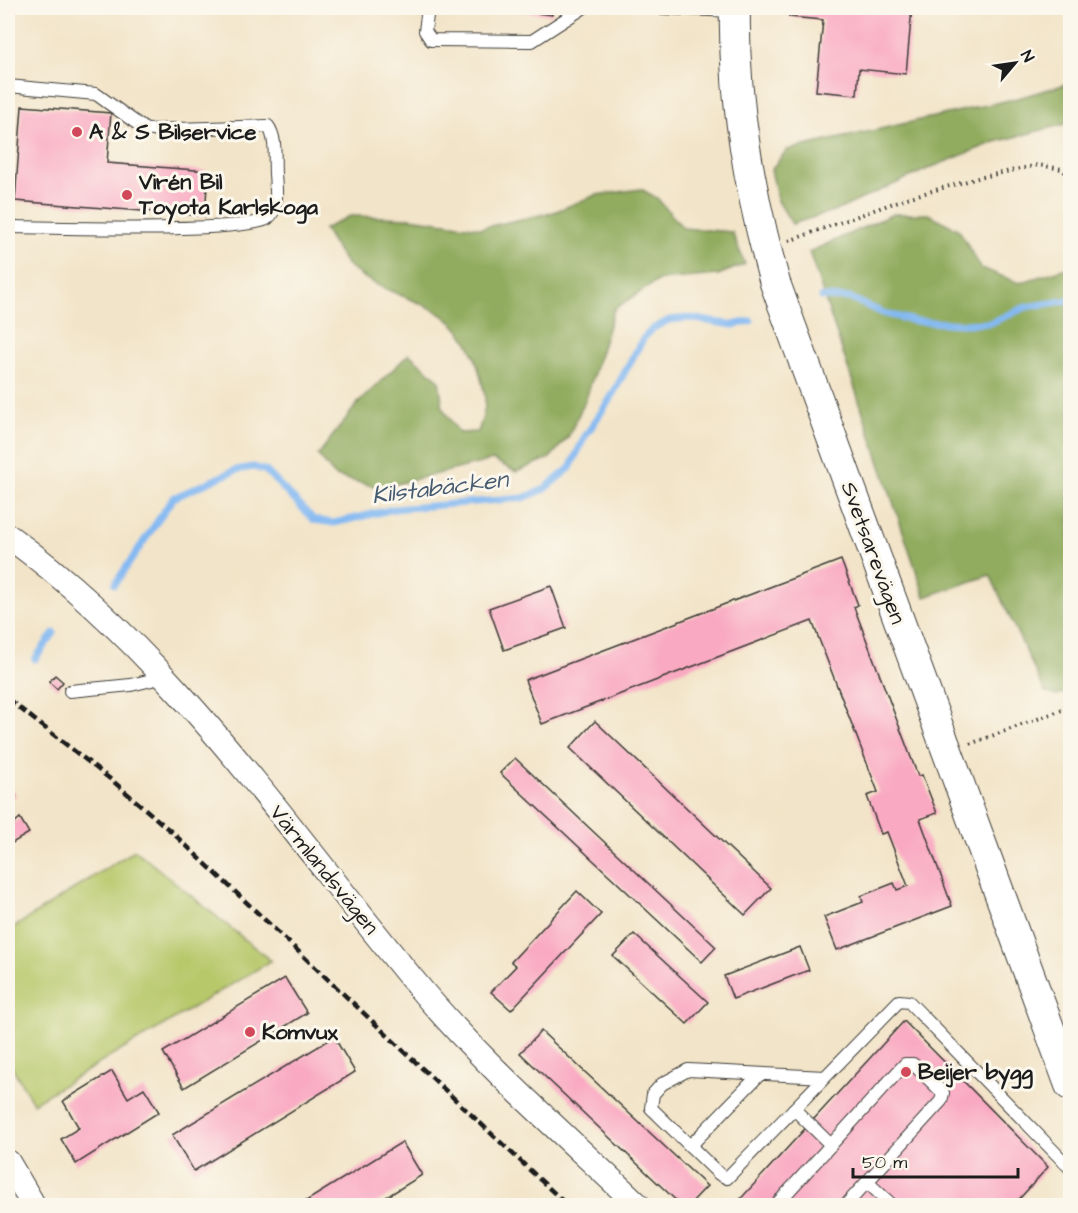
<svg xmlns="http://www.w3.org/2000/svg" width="1078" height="1213" font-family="'Architects Daughter',sans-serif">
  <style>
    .green { fill: #b7c86b; stroke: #6a7244; stroke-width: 1.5 }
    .forest { fill: #91ac5f; stroke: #56643e; stroke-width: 1.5 }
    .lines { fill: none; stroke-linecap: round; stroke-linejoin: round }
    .stream { stroke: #84b9f2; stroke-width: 7 }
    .building { fill: #f9a9c2 }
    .service-casing { stroke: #3c3a36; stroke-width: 14 }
    .minor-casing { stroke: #3c3a36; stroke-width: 26 }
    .tertiary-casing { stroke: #3c3a36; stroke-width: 32 }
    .path { stroke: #3c3a36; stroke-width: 4; stroke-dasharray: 1.5 4.5; stroke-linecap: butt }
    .service { stroke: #fff; stroke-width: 12 }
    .minor { stroke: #fff; stroke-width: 24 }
    .tertiary { stroke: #fff; stroke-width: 30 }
    .rail { stroke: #1c1c1c; stroke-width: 4.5; stroke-dasharray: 9 4.5; stroke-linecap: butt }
    .poi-dot { fill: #d1495b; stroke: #fbf7ec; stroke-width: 2 }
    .labels { text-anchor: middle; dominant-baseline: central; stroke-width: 6; stroke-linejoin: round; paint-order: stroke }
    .poi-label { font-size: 22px; font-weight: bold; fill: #1c1c1c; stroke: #fbf7ec; text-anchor: start }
    .street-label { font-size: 22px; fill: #1c1c1c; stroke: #fbf7ec }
    .water-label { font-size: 24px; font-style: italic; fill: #465b72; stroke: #fbf7ec }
  </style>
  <rect width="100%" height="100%" fill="#fbf7ec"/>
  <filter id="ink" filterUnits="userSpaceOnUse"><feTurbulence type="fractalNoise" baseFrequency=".0167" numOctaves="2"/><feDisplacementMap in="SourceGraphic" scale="12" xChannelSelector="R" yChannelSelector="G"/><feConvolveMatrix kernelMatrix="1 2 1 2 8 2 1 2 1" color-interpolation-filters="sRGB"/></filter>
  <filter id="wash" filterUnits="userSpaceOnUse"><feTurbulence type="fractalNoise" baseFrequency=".008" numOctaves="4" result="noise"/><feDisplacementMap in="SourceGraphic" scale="24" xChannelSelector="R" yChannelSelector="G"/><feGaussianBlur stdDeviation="1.35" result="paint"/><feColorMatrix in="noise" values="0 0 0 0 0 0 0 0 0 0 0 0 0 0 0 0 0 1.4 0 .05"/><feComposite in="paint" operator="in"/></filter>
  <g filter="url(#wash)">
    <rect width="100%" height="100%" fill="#f2e4c8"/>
    <polygon class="green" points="135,850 271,961 33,1103 8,1060 8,931"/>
    <g class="forest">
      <polygon points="1070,83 1070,123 995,142 932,167 842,208 792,224 778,201 771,170 787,150 1018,98"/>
      <path d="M641,189L657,198L683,228L732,232L745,264L718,275L659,280L614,309L586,399L568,437L550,458L516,472L493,460L380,488L335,476L318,455L358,403L409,354L439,380L443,409L459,433L478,432C488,403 487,400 479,371C460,294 397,308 350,267C339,257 332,240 324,229L350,216L410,218L481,228L554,212L596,195Z"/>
      <polygon points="893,214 929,214 959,230 981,268 1019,283 1070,267 1070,690 1057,696 1045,692 990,575 925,597 809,252"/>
    </g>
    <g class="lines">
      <g class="stream">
        <polyline points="822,297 850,298 883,313 914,321 963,324 990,323 1026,307 1070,300"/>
        <polyline points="115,584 173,498 236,470 254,467 266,471 314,520 334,523 394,509 523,498 543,490 570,468 584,438 610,399 643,339 652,329 669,320 689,318 733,325 751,321"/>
        <polyline points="35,659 54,633"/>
      </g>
    </g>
    <g id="blocks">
      <g class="building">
        <polygon points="494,8 552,8 552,15"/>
        <polygon points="790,8 912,8 906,74 859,69 857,95 816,91 823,20 789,17"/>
        <polygon points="22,106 111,113 107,163 208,171 205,216 15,201"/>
        <polygon points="841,560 858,605 854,607 918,776 922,775 937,813 920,819 952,906 837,950 824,917 863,902 861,896 894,883 897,890 908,886 887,832 881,834 867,796 878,792 812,621 542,724 525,680"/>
        <polygon points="551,586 566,628 504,650 489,608"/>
        <polygon points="55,675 63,682 57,689 49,682"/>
        <polygon points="595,721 771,888 745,915 570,748"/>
        <polygon points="515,758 716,947 702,962 500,773"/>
        <polygon points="8,783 16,796 8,801"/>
        <polygon points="8,813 14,823 20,818 29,833 9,845"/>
        <polygon points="577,891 601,914 511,1010 491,992 516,966 511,962"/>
        <polygon points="634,934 708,1002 687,1024 613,956"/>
        <polygon points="800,947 809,970 733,999 724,976"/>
        <polygon points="285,978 307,1013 184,1088 163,1052"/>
        <polygon points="904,1021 1048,1167 1013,1206 734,1206"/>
        <polygon points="541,1031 707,1186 688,1206 682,1206 520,1053"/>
        <polygon points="334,1037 355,1072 194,1171 172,1135"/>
        <polygon points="112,1071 128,1098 144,1088 159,1112 76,1164 61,1139 79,1128 63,1101"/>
        <polygon points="402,1142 422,1175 372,1206 298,1206"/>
      </g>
    </g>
  </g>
  <g filter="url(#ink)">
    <use href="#blocks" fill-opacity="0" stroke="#3c3a36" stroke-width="1.5"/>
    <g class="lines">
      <g class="service-casing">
        <g id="service">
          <polyline points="428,8 425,31 431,40 532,41 583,8"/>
          <polyline points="661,8 734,11"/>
          <path d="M8,86L96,94L146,130L268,126C277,138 274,159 275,174C276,188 279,209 268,218C250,234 44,227 8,227"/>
          <polyline points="70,691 131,685 164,677"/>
          <path d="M825,1077L688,1070L662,1084L653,1094L651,1108L719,1174L727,1178C784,1119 842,1060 899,1001L909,1002L1070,1168"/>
          <polyline points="794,1109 831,1145"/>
          <polyline points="690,1146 760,1074"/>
          <polyline points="867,1182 893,1206"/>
          <polyline points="775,1206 905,1064 913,1064 943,1093 941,1101 845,1206"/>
        </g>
      </g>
      <g class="minor-casing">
        <g id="minor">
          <path d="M8,536C171,654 286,826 413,980C480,1062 562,1132 639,1206"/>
          <polyline points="8,1162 34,1206"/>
        </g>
      </g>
      <g class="tertiary-casing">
        <path id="tertiary" d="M735,8C733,102 750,192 775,283L1070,1085"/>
      </g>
      <g class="path">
        <polyline points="789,241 907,198 978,178 1038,165 1062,169 1070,177"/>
        <polyline points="970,744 1070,707"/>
      </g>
      <use href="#service" class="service"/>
      <use href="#minor" class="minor"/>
      <use href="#tertiary" class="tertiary"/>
      <polyline class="rail" points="8,699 114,782 174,834 568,1206"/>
    </g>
  </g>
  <g class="poi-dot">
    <circle cx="77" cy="132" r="6"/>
    <circle cx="127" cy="195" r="6"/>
    <circle cx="250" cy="1032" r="6"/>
    <circle cx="906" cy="1072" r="6"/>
  </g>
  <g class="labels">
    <g class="poi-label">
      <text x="89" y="132">A &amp; S Bilservice</text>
      <text x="139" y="182">Virén Bil<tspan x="139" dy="25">Toyota Karlskoga</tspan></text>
      <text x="262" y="1032">Komvux</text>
      <text x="918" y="1072">Beijer bygg</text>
    </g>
    <g class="street-label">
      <text transform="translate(873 553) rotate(70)">Svetsarevägen</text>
      <text transform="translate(324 870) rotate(51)">Värmlandsvägen</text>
    </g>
    <g class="water-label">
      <text transform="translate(440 488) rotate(-7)">Kilstabäcken</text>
    </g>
  </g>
  <rect width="1078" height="1213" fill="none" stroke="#fbf7ec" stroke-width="30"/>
  <g transform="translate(1015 63) rotate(61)" stroke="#fbf7ec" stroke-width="4.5" paint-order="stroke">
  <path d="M0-4.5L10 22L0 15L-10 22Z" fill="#1c1c1c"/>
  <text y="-9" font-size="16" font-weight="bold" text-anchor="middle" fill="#1c1c1c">N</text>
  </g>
  <path d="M853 1168v9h165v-9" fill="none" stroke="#1c1c1c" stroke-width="3"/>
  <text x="862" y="1168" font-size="18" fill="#1c1c1c" stroke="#fbf7ec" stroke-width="4.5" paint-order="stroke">50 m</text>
</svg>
